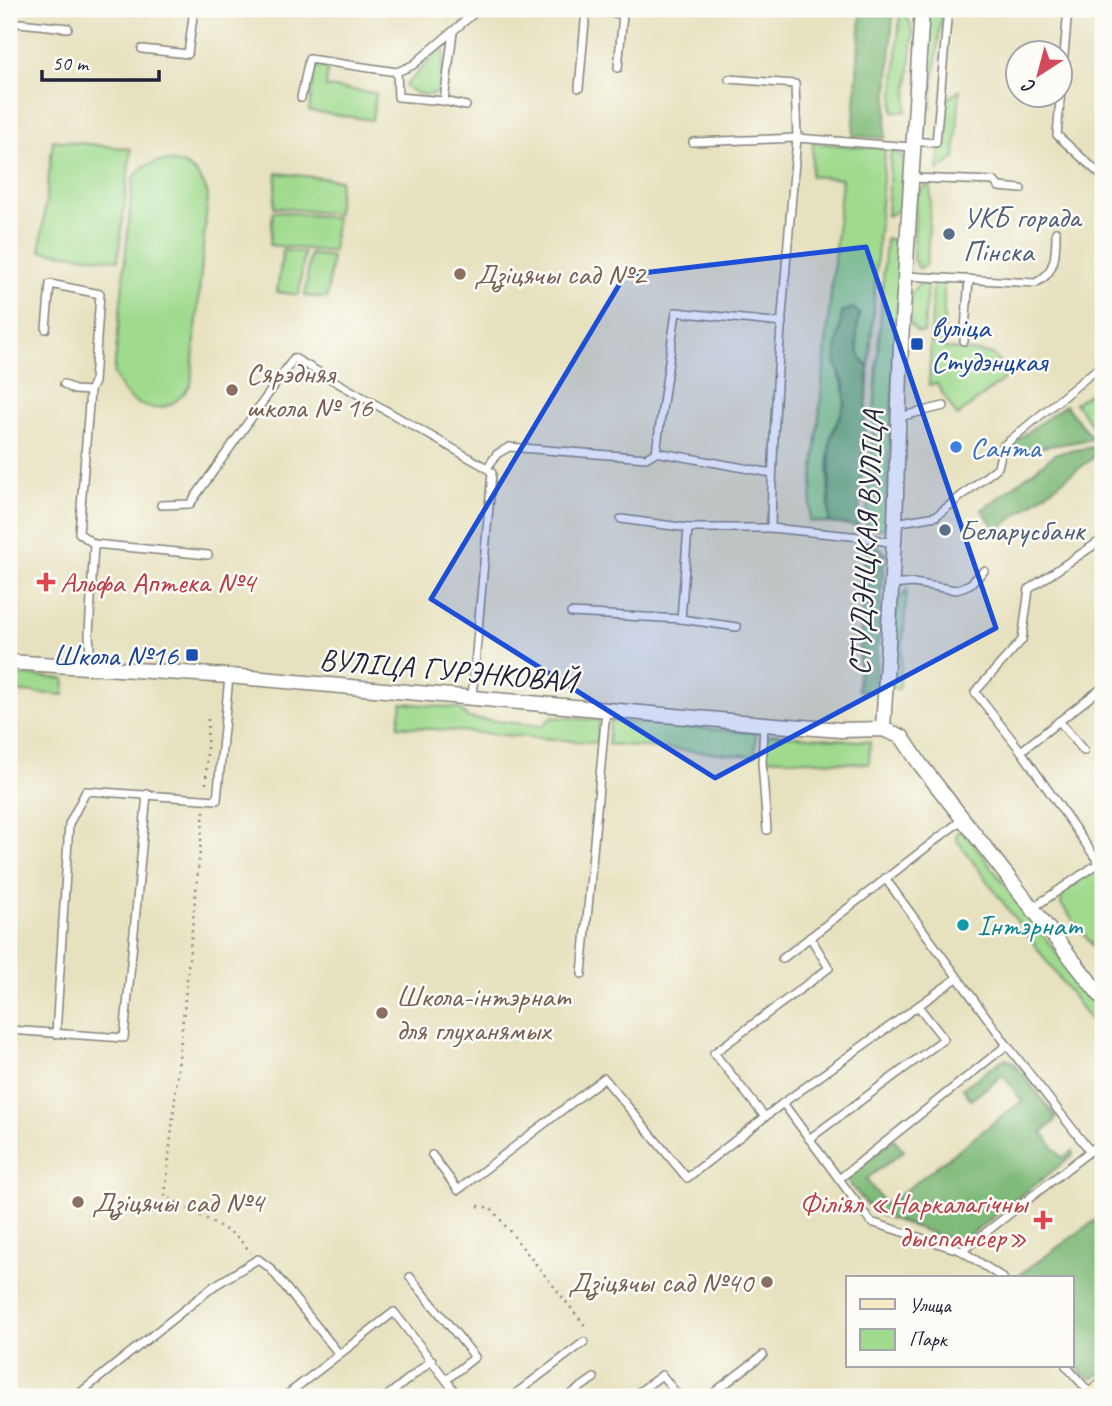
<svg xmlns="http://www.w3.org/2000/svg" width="1112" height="1406" font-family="Caveat,sans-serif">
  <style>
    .green { fill: #9fda8d; stroke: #607e64; stroke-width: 2 }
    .forest { fill: #7fba78; stroke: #506e5a; stroke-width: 2 }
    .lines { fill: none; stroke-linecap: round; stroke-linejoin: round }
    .lane-casing { stroke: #84827c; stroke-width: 10 }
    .street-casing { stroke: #84827c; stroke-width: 17 }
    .secondary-casing { stroke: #84827c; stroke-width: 22 }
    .path { stroke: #84827c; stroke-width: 2.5; stroke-dasharray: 2 5; stroke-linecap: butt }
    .lane { stroke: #fff; stroke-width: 7 }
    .street { stroke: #fff; stroke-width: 14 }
    .secondary { stroke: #f8e8c3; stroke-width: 19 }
    .marked { fill: #1d4ed8; fill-opacity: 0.2; stroke: #1d4ed8; stroke-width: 5; stroke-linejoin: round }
    .service-dot { fill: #5c6f8a; stroke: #fdfcf7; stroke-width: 2.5 }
    .education-dot { fill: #8d6e63; stroke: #fdfcf7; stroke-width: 2.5 }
    .transit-dot { fill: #1a4fb4; stroke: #fdfcf7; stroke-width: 2.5 }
    .shop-dot { fill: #3f7fe0; stroke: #fdfcf7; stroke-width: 2.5 }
    .health-dot { fill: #e0444e; stroke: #fdfcf7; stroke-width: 2.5 }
    .culture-dot { fill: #0f9aa8; stroke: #fdfcf7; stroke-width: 2.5 }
    .labels { text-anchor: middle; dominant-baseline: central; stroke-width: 5; stroke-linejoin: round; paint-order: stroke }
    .service-label { font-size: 30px; fill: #4e5e75; stroke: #fdfcf7; text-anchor: start }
    .education-label { font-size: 30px; fill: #785e54; stroke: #fdfcf7; text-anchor: start }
    .transit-label { font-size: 30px; fill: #164399; stroke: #fdfcf7; text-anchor: start }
    .shop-label { font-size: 30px; fill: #366cbe; stroke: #fdfcf7; text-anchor: start }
    .street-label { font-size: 30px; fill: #22223b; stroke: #fdfcf7 }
    .health-label { font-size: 30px; fill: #be3a42; stroke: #fdfcf7; text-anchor: start }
    .culture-label { font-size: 30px; fill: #0d838f; stroke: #fdfcf7; text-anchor: start }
  </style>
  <rect width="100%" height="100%" fill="#fdfcf7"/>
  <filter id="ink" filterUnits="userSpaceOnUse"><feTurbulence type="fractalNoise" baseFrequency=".0143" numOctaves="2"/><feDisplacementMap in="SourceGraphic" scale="14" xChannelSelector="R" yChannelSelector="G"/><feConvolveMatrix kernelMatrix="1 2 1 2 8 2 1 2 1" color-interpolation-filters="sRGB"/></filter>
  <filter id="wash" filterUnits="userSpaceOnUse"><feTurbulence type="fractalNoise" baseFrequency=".00686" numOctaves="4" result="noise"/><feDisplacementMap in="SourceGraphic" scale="28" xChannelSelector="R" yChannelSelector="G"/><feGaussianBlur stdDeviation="1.57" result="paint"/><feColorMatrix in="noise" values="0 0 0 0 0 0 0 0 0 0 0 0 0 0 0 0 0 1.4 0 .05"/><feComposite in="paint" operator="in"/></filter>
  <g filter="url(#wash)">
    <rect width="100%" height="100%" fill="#e6e1be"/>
    <g class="green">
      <polygon points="903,9 911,25 913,36 906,112 893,111 900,11"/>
      <polygon points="930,9 942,9 931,107 925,112 921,112"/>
      <path d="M445,44L440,90C427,99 417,95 405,86Z"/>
      <polygon points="315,67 328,68 326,87 376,93 372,120 309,111"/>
      <polygon points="960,90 955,158 938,171 944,107 946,100"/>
      <polygon points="53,140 131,149 118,260 40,251"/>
      <path d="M813,143L885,149L869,368C852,352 857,334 859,313L839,375C855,406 835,415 830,441C826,467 829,497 829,523L809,521L842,179L811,176Z"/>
      <polygon points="891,150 902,157 904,162 902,206 894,213 887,216"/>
      <path d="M160,161C186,161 198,169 208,194L191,384C168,421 129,413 114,374L133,178L144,166Z"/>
      <polygon points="277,173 340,180 337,214 274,207"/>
      <polygon points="926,186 931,186 927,263 923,267 919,268 913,260 916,196"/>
      <polygon points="273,211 336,218 333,252 270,245"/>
      <polygon points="886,238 892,240 901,248 885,529 866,528"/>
      <polygon points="283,250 304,253 299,295 277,292"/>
      <polygon points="310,254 332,257 327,298 305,296"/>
      <polygon points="944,282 944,348 993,354 1009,375 957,416 936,383 929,385 933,283"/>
      <path d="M922,283H927L924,332H918L911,326C910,310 905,291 922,283Z"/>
      <polygon points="1103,384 1103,439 1075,403"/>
      <polygon points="907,590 899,689 893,689 897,601"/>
      <polygon points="9,674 65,679 64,695 9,691"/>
      <polygon points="402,703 458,708 468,718 542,726 552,717 599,720 598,743 398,726"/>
      <polygon points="610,721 756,733 755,756 608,744"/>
      <polygon points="772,734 870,742 869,764 766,758 767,736"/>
      <polygon points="964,831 1103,1014 1103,1037 956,839 957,832"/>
      <polygon points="1103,865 1103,960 1061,904 1061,893"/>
    </g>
    <g class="forest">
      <polygon points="861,12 893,15 885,138 853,136"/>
      <path d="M853,308L859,313C857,334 852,352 869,368L858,526L829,523L830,440L845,403V386L835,362L842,312Z"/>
      <polygon points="1065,405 1093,439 1006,453 1007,447"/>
      <polygon points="1093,447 1098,454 997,530 982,510 1057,453"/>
      <polygon points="864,542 879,547 885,553 875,688 869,693 858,690"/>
      <polygon points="1005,1058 1013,1062 1056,1117 1053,1123 1042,1132 1062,1158 1073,1151 1073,1155 960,1243 874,1213 848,1182 848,1176 894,1139 904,1151 866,1179 886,1205 1022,1101 1003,1075 971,1100 963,1088"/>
      <polygon points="1103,1215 1103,1373 1092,1378 1082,1375 1072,1359 1072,1278 1016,1277"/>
    </g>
  </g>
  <g filter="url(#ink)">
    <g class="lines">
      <g class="lane-casing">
        <g id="lane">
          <polyline points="561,9 586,11 579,88"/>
          <polyline points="1068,9 1057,135 1103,177"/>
          <polyline points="586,11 623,14 618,68"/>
          <polyline points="9,22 68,28"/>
          <polyline points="142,49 188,54 194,9"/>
          <polyline points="397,72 398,97 444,101 466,106"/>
          <polyline points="729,79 795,84 797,138 912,147"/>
          <polyline points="301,98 309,59 397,72 413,65 473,14 474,9"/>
          <polyline points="444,101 453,32"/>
          <polyline points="912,141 936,143 948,9"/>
          <path d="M693,142L797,138C786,268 773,398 771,528"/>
          <polyline points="911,178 994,181 999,187 1021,189"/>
          <path d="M905,276L1035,283C1056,274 1056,253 1056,232"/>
          <polyline points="46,329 50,284 100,294 94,382 90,391 79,533 94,544"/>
          <polyline points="964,341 969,279"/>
          <polyline points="64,384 74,390 90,391"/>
          <polyline points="899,417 944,406"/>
          <polyline points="656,452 676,312 782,323"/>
          <polyline points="161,505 190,504 294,358 487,468"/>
          <polyline points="621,519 688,528 771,528 861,537 893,543"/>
          <polyline points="895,523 936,516 998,467 1003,446 1103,364"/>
          <polyline points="892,585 913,583 956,590 970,584 984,571"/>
          <polyline points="571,613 681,619 737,627"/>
          <polyline points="681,619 688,528"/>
          <polyline points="91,667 89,634 94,544 208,555"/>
          <polyline points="472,697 492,473 487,468 497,454 509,447 646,458 656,452 772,473"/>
          <polyline points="1059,721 1084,751"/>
          <polyline points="764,724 762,762 767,830"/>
          <polyline points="1021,751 975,692 1022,640 1029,589 1103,539"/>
          <polyline points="885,878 1007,1045"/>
          <polyline points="1034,907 1099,863 1021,751 1103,687"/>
          <polyline points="782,959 963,819"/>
          <polyline points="582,974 606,710"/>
          <polyline points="9,1030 124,1038 147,794"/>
          <polyline points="56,1034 69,824 86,791 217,800 229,677"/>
          <polyline points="783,1103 839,1179"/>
          <polyline points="765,1117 714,1053 829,968 810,937"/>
          <polyline points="809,1139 944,1039 918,1006"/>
          <polyline points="432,1155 458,1190 604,1078 687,1178 783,1103 957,978"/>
          <polyline points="962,1251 1090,1151"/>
          <polyline points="410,1277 475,1357 447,1379"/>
          <polyline points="1003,1278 962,1251 871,1222 839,1179 1007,1045 1090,1151 1103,1141"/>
          <polyline points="1066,1366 1091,1394"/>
          <polyline points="75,1397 214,1286 258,1259 270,1268 339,1354"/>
          <polyline points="284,1397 394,1312 459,1397"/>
          <polyline points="386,1397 432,1360"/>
          <polyline points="511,1397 584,1342"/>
          <polyline points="567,1397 594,1378"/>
          <polyline points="632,1397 662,1375 679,1397"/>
          <polyline points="721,1397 716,1391 763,1355"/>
        </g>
      </g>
      <g class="street-casing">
        <g id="street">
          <polyline points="9,662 229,676 764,724 841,730 883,729 902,737 920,764 1103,999"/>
          <polyline points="883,729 895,523 901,342 922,9"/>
        </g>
      </g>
      <g class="secondary-casing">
        <polyline id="secondary" points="1092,1397 1103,1388"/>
      </g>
      <g class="path">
        <polyline points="206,784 208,714"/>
        <polyline points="204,811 165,1196 235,1235 251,1252"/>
        <polyline points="478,1206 491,1208 587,1328"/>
      </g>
      <use href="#lane" class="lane"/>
      <use href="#street" class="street"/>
      <use href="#secondary" class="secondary"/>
    </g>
  </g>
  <path class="marked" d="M866,247L996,628L715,778L431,599L625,275Z"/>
  <g class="service-dot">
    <circle cx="949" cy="234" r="7"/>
    <circle cx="945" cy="530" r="7"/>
  </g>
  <g class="education-dot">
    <circle cx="460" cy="274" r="7"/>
    <circle cx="232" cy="390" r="7"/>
    <circle cx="382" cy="1013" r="7"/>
    <circle cx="78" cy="1202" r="7"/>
    <circle cx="767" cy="1282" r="7"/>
  </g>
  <g class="transit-dot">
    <rect x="910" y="337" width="14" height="14" rx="3.5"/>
    <rect x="185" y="648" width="14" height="14" rx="3.5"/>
  </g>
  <circle class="shop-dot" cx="956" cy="447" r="7"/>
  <g class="health-dot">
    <path d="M42.5 571.5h7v7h7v7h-7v7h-7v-7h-7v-7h7z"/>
    <path d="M1039.5 1209.5h7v7h7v7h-7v7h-7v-7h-7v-7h7z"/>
  </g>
  <circle class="culture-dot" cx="963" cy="925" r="7"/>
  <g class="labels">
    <g class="service-label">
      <text x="963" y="217">УКБ горада<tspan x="963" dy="34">Пінска</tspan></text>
      <text x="959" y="530">Беларусбанк</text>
    </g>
    <g class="education-label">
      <text x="474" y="274">Дзіцячы сад №2</text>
      <text x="246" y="373">Сярэдняя<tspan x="246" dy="34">школа № 16</tspan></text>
      <text x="396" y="996">Школа-інтэрнат<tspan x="396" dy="34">для глуханямых</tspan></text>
      <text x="92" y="1202">Дзіцячы сад №4</text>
      <text x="753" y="1282" text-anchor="end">Дзіцячы сад №40</text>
    </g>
    <g class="transit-label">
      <text x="931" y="327">вуліца<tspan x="931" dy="34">Студэнцкая</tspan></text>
      <text x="178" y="655" text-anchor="end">Школа №16</text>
    </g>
    <g class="shop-label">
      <text x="970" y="447">Санта</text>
    </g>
    <g class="street-label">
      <text transform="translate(866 543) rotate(-87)">СТУДЭНЦКАЯ ВУЛІЦА</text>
      <text transform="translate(448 670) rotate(5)">ВУЛІЦА ГУРЭНКОВАЙ</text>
    </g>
    <g class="health-label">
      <text x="60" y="582">Альфа Аптека №4</text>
      <text x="1027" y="1203" text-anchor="end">Філіял «Наркалагічны<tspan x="1027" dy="34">дыспансер»</tspan></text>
    </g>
    <g class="culture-label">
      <text x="977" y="925">Інтэрнат</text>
    </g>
  </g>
  <rect width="1112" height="1406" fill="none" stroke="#fdfcf7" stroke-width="35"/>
  <rect x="846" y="1276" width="228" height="91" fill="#fdfcf7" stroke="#a5a5ac" stroke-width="2"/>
  <rect x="860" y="1299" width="35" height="10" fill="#f8e8c3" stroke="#a5a5ac" stroke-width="2"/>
  <text x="909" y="1312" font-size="21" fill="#22223b">Улица</text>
  <rect x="860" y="1329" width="35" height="21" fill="#9fda8d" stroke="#a5a5ac" stroke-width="2"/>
  <text x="909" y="1346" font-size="21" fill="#22223b">Парк</text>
  <g transform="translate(1039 74) rotate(216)"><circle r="33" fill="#fdfcf7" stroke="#a5a5ac" stroke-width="2"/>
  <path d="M0-5L12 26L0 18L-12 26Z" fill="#d1495b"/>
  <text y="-10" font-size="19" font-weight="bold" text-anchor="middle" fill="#22223b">С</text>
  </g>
  <path d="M42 70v10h117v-10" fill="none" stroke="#22223b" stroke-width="3.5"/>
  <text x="52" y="70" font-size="21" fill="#22223b" stroke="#fdfcf7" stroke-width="5" paint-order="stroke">50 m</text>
</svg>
